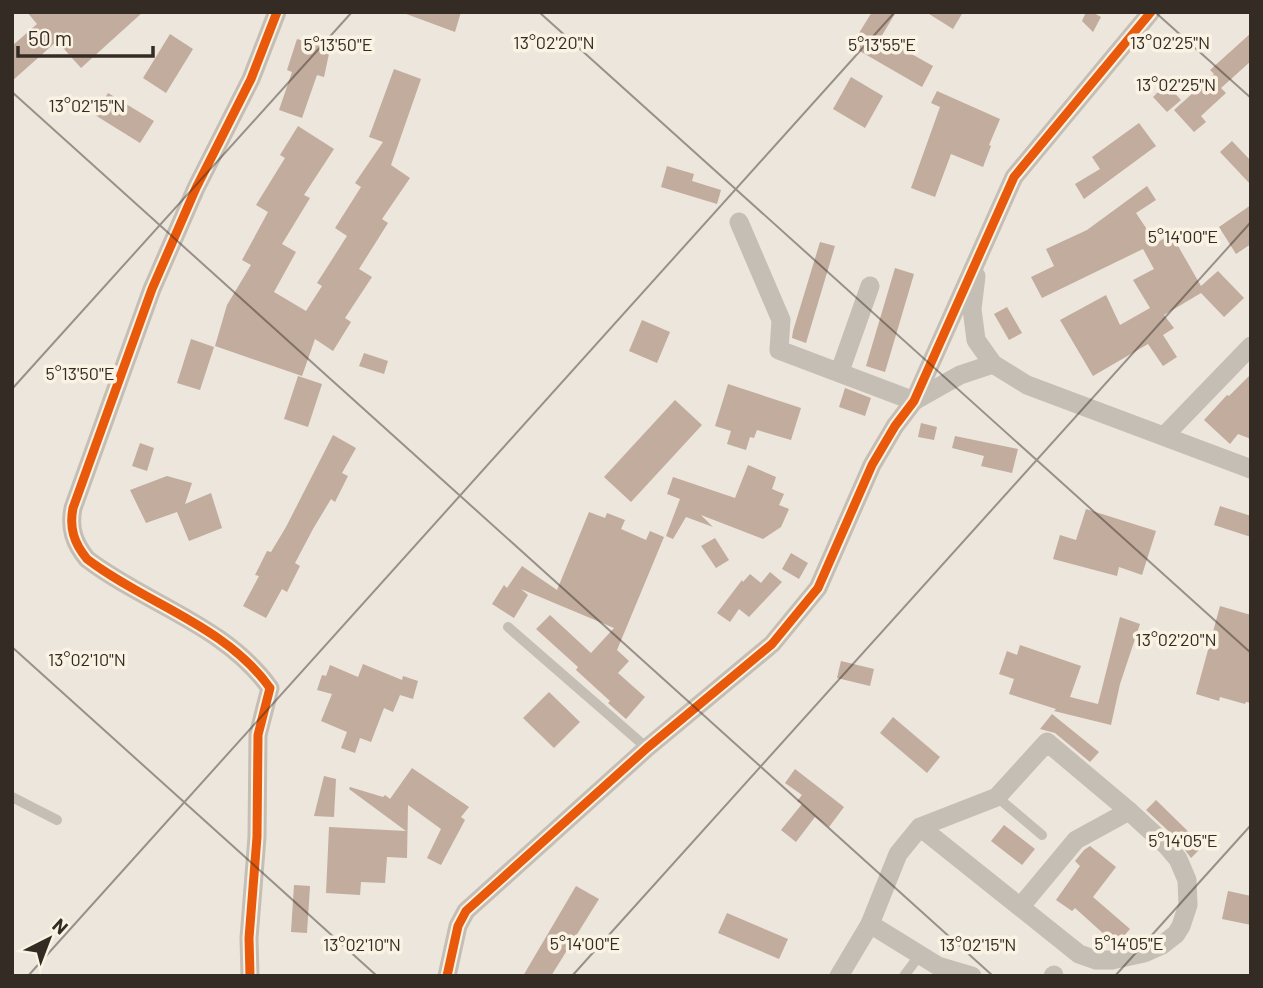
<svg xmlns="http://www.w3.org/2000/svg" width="1263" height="988" font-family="Barlow,sans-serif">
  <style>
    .building { fill: #c1ac9d }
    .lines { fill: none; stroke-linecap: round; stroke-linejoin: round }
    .lane { stroke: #c4beb5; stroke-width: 10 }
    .street { stroke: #c4beb5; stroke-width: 19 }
    .cycleway-casing { stroke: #faf2e2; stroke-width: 13 }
    .cycleway { stroke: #e8590c; stroke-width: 9 }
    .ticks { fill: none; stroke: #342b24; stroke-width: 2; stroke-opacity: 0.45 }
    .ticks-label { font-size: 18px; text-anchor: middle; fill: #342b24; stroke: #faf2e2; stroke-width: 7; stroke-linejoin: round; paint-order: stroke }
  </style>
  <rect width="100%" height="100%" fill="#ece6dc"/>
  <g class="building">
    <polygon points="27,12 143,12 81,68 57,41 12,81 12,46 37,24"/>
    <polygon points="401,12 461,12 455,32"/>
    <polygon points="872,12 896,12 881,37 933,66 922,87 851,46"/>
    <polygon points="926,12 963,12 953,29"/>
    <polygon points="1086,12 1092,12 1101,17 1093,32 1082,21"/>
    <polygon points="1251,33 1251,61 1221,88 1226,93 1201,116 1206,122 1194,132 1174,110 1214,74 1210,70"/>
    <polygon points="170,34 193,49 166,93 143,78"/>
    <polygon points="297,39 330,49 324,77 317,75 302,118 279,110 292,72 287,70"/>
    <polygon points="394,69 421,79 391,165 410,178 382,219 388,223 359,269 372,277 345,318 351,322 333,351 315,339 302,376 215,346 227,305 251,265 242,260 268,212 256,205 285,158 280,155 298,126 334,149 304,195 310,198 282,244 296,252 274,292 306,311 322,286 317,283 347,236 335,228 361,187 355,183 383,142 369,137"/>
    <polygon points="851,77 883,96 865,128 833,109"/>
    <polygon points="1166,84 1181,100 1167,112 1153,97"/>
    <polygon points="937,91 1000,119 989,145 991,146 983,167 951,154 935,197 911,188 940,107 931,103"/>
    <polygon points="108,93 154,121 140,143 95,115"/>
    <polygon points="1139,123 1156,146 1084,199 1075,184 1100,169 1092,157"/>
    <polygon points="1232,141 1251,161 1251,185 1220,152"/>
    <polygon points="667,166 694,174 692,181 721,190 717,204 661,187"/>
    <polygon points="1147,186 1156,200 1136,213 1156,243 1165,238 1168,243 1174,239 1201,286 1218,271 1244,298 1224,317 1201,293 1164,315 1174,328 1163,335 1177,357 1163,366 1148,344 1093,376 1060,320 1106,295 1120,325 1150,308 1133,280 1154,269 1143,249 1042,298 1031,277 1054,266 1046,249 1087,230"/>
    <polygon points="1251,205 1251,244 1236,254 1219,227"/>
    <polygon points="820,242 835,246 806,343 792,338 793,331"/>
    <polygon points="895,268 914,274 885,372 866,366"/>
    <polygon points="1007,307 1022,333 1009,340 994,314"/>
    <polygon points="642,320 670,332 657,363 629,351"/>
    <polygon points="191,339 214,347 200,390 177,383"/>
    <polygon points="364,353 388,361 384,374 359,366"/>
    <polygon points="1251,374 1251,439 1238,434 1230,444 1204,420 1227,395 1229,396"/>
    <polygon points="298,376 322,384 308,427 284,419"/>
    <polygon points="728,384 801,408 791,440 757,430 754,438 750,437 746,450 727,444 731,431 715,426"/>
    <polygon points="845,388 871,398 865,416 839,407"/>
    <polygon points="675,400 702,425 631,502 604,477"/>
    <polygon points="921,423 937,427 934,440 918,437"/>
    <polygon points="333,435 356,448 342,473 348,476 335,502 331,499 313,529 295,563 300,566 287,592 282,589 266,618 243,606 259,576 255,575 267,551 271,552 286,527"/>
    <polygon points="955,436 1018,449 1012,473 981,466 984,456 952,448"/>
    <polygon points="140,443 154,448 147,471 132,466"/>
    <polygon points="748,465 776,477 772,489 784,494 779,505 789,509 781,527 763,539 701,515 713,527 686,517 673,539 666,536 680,499 667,494 673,477 735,498"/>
    <polygon points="167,476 192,483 185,504 211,493 222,528 189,541 177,512 146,523 130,490"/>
    <polygon points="1220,506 1251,516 1251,537 1214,525"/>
    <polygon points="1086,509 1156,531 1142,575 1119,567 1117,576 1053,559 1060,535 1076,540"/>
    <polygon points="589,512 605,518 607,513 625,520 621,529 646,540 650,531 664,537 617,650 629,661 618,673 645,697 626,719 608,703 610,701 576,670 578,667 536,629 550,615 591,653 614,628 521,589 528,595 514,618 492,604 504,585 507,588 522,566 557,590"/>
    <polygon points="715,538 729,560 716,568 701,546"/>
    <polygon points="791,553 808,563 799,579 782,569"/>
    <polygon points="770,572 782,582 749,617 739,609 730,622 717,613 742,580 743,582 750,574 761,583"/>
    <polygon points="1220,606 1251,615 1251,703 1246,702 1245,704 1220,697 1219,701 1196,694"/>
    <polygon points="1120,617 1140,624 1120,684 1111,725 1054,711 1056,709 1009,694 1014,679 999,674 1007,651 1017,655 1020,645 1081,666 1070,697 1098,704"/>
    <polygon points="841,661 874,669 870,686 837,678"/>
    <polygon points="363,664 402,680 403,676 418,681 413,699 400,695 393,712 384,708 371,742 360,738 355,753 341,748 347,732 321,721 332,694 317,690 322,675 326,676 330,665 358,677"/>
    <polygon points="549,692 580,722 554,748 523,718"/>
    <polygon points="1052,714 1099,752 1090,762 1055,733 1040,729"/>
    <polygon points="893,717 940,757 927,773 880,733"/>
    <polygon points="412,768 469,807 461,817 465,820 441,865 427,858 441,829 408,805 407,858 387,857 385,883 361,882 360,895 326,893 329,827 406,831 349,789 350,787 383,797 385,795 390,799"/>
    <polygon points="795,769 844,807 829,827 815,817 796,842 781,830 802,804 797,801 802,795 785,783"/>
    <polygon points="324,776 336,779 334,817 314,816"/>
    <polygon points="1156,800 1203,846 1191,858 1176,838 1146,810"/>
    <polygon points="1004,825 1035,849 1022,865 991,841"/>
    <polygon points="1090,846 1116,867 1093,897 1130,929 1116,945 1075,908 1072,911 1056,900 1080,866 1075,861 1084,850"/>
    <polygon points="294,885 310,886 307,933 291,932"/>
    <polygon points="576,886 599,899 551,976 523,976"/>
    <polygon points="1228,891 1251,896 1251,925 1222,919"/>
    <polygon points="727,913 788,939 779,959 718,933"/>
  </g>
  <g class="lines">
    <g class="lane">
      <polyline points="508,627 647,748"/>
      <polyline points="12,797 57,820"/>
      <polyline points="997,797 1042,835"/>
      <polyline points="904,976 919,956"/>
    </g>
    <g class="street">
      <polyline points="739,222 781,320 779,350 914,401 960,375 993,364"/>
      <polyline points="976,276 972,309 976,340 993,364 1027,385 1251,469"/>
      <polyline points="840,371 870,286"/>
      <polyline points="1165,435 1251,346"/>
      <polyline points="1021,906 1076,840 1129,811"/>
      <polyline points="870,924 938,966 972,976"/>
      <path d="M250,976L249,938L257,837L258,735L270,688C225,625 146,604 87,559C74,543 69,528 73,508L152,289L196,188L251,79L277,12"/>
      <polyline points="447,976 458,926 466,911 647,748 772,644 818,588 872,465 895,426 914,401 1014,177 1151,12"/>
      <polyline points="839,976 870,924 898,854 920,827 997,797 1047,742 1129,811 1167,846 1178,859 1187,880 1188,905 1181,926 1176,934 1162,945 1144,953 1112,960 1096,960 1079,954 920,827"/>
      <polyline points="1053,976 1054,975"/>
    </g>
    <g class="cycleway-casing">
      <g id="cycleway">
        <path d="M250,976L249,938L257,837L258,735L270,688C225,625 146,604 87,559C74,543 69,528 73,508L152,289L196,188L251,79L277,12"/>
        <polyline points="447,976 458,926 466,911 647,748 772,644 818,588 872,465 895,426 914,401 1014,177 1151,12"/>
      </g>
    </g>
    <use href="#cycleway" class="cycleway"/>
  </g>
  <path class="ticks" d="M539,12L1251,653M1155,12L1251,98M12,92L993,976M12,389L352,12M12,647L377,976M28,976L895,12M572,976L1251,222M1115,976L1251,825"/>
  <g class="ticks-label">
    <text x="554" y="49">13°02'20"N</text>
    <text x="1170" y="49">13°02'25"N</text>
    <text x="338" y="51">5°13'50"E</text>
    <text x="882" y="51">5°13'55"E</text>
    <text x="1176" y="91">13°02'25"N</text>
    <text x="87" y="112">13°02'15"N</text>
    <text x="1183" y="243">5°14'00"E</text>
    <text x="80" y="380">5°13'50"E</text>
    <text x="1176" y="646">13°02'20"N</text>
    <text x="87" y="666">13°02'10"N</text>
    <text x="1183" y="847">5°14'05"E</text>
    <text x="585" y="950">5°14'00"E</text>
    <text x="1129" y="950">5°14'05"E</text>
    <text x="362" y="951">13°02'10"N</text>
    <text x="978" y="951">13°02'15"N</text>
  </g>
  <rect width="1263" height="988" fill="none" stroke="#342b24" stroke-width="28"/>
  <g transform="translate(49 939) rotate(42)" stroke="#faf2e2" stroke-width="5" paint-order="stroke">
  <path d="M0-5L12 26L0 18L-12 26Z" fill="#342b24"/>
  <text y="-10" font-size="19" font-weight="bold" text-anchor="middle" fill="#342b24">N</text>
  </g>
  <path d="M18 46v10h135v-10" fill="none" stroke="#342b24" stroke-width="3.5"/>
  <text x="28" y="46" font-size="21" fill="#342b24" stroke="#faf2e2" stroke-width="5" paint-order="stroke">50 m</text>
</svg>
